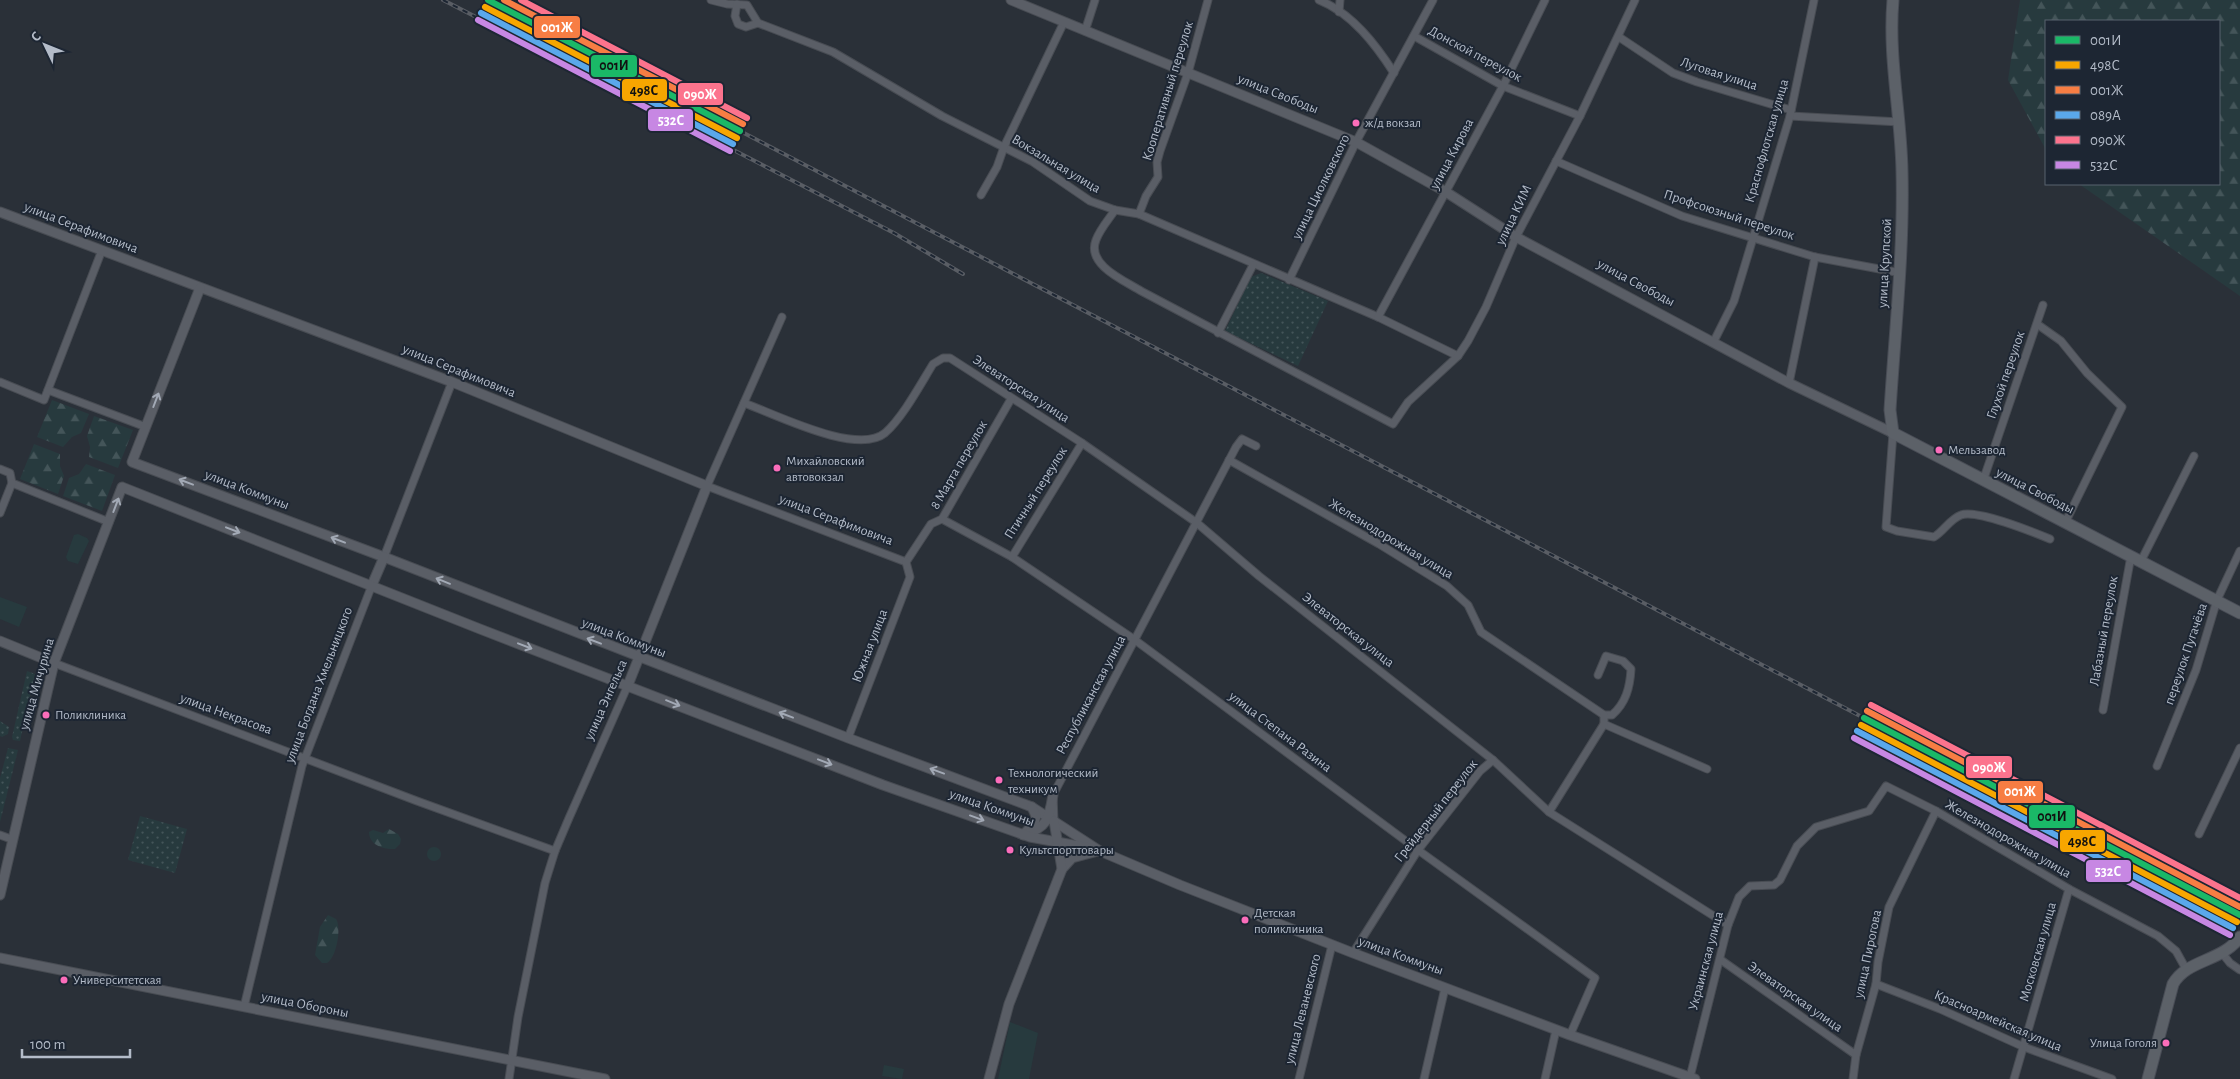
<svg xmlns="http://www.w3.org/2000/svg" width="2240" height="1079" font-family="'Alegreya Sans',sans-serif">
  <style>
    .grass { fill: url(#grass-dots) }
    .forest { fill: url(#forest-firs) }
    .green { fill: #273a3e }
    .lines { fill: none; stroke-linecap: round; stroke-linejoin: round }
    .minor-casing { stroke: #484c53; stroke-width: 9 }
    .tertiary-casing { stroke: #484c53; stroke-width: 11 }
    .primary-casing { stroke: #484c55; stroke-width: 13 }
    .minor { stroke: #5a5e66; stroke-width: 7 }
    .tertiary { stroke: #5a5e66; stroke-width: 9 }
    .primary { stroke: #5c6168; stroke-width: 11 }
    .rail-casing { stroke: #595d64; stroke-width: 4 }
    .rail { stroke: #1d2633; stroke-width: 2; stroke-dasharray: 5.5; stroke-linecap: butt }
    .rail-1-casing { stroke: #1d2633; stroke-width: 10 }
    .rail-2-casing { stroke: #1d2633; stroke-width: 10 }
    .rail-3-casing { stroke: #1d2633; stroke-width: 10 }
    .rail-4-casing { stroke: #1d2633; stroke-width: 10 }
    .rail-5-casing { stroke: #1d2633; stroke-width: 10 }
    .rail-6-casing { stroke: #1d2633; stroke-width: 10 }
    .rail-1 { stroke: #1ab867; stroke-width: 6 }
    .rail-2 { stroke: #f7a600; stroke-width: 6 }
    .rail-3 { stroke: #f77d43; stroke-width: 6 }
    .rail-4 { stroke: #5aa8eb; stroke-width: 6 }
    .rail-5 { stroke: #fc738d; stroke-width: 6 }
    .rail-6 { stroke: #c787e3; stroke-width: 6 }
    .oneway { stroke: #a2a9b5 }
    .bus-dot { fill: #fb6dba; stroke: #1d2633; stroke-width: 2 }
    .labels { text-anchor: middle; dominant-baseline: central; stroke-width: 4; stroke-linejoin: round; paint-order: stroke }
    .bus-label { font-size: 13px; fill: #b4bcc9; stroke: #1d2633; text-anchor: start }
    .street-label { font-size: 14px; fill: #b4bcc9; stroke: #1d2633 }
    .line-badge { stroke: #1d2633; stroke-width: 2 }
    .badge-label { font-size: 14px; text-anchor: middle; font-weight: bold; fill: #fff }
    .pale-badge-label { font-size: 14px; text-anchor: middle; font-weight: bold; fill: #111 }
  </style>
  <defs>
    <pattern id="grass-dots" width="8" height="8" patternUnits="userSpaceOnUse" patternTransform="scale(1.25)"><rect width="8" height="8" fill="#273a3e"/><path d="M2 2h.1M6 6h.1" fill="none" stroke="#445559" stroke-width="1.8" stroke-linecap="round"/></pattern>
    <pattern id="forest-firs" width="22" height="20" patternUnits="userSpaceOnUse" patternTransform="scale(1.25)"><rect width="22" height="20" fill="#273a3e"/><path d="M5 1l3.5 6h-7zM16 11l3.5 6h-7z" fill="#445559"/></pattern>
  </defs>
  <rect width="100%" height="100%" fill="#2a3038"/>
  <g class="grass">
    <polygon points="1261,273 1328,301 1298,366 1225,331 1251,277"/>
    <polygon points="27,671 35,674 20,741 13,740 12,737"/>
    <polygon points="0,721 9,727 8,734 2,737 0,736"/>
    <polygon points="8,748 18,750 0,822 0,778"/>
    <polygon points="140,816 187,829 175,873 128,860"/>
  </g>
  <g class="forest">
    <polygon points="2020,0 2240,0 2240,296 2079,184 2219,184 2219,21 2046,21 2046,150 2008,80"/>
    <polygon points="52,400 89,414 81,433 72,437 63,447 37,437"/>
    <polygon points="94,416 133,430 118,468 89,457 90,447 87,436"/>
    <polygon points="34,444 60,454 60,466 64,476 58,494 20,479"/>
    <polygon points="86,464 115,475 102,511 63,496 69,478 79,474"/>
    <path d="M389,829L398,834L401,839L400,844L395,849C384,850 369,845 369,832L373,830L383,833Z"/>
    <circle cx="434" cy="854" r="7"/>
    <path d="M328,915L336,919C342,928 336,958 327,963H322L315,955L320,927Z"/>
  </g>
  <g class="green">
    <polygon points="78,534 87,538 89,541 78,564 68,561 66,557 74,535"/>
    <polygon points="0,597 27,607 19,627 0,619"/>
    <polygon points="1010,1022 1038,1033 1029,1079 998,1079"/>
    <polygon points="884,1065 904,1069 902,1079 882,1076"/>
  </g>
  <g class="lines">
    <g class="minor-casing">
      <g id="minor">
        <polyline points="711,0 727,4 747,5 758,23 833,52 942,116 1033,162 1090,201 1115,210 1139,214 1378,317 1458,356"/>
        <path d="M1319,0C1352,13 1376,45 1394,73"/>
        <polyline points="737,4 735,16 738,24 746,27 758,23"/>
        <polyline points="1339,12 1340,0"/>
        <polyline points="1085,31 1095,0"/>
        <polyline points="1414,36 1503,86 1580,116"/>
        <polyline points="1619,37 1673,73 1697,82 1791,110"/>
        <polyline points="1790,116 1900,122"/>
        <polyline points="1556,161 1682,216 1815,257 1901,273"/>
        <polyline points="981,195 997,167 1004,147 1064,22"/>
        <path d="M1115,210C1109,219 1100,229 1096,240C1086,265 1125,281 1141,291L1393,424L1408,402L1458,356L1468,341L1486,307L1516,237L1580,116L1635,0"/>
        <polyline points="1139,214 1146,196 1158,177 1157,162 1160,151 1188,73 1208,0"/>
        <polyline points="1289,280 1356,142 1433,0"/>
        <polyline points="782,317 707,486 906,562"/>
        <polyline points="1378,317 1503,86 1545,0"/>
        <polyline points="2037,324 2061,341 2087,373 2122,407 2065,523"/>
        <polyline points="1218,333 1253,265"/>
        <polyline points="1714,341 1734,301 1790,116 1814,0"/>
        <polyline points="0,382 44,400 102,250"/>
        <polyline points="1789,383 1815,257"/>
        <polyline points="48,390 146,427"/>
        <path d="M744,403C775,414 857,456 885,433C903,417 920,385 933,364L943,358H950L1082,443L1197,523L1259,576L1493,760L1549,812L1728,925"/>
        <path d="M1893,433L1886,527L1897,531L1934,537C1944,531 1950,519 1961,515C1976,509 2033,532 2050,539"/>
        <path d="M1229,460L1379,544L1447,586L1468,605L1481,632L1604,715H1612C1626,703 1630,687 1631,669L1623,661L1606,656L1598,675"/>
        <polyline points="0,469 10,473 12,483 109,522"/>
        <polyline points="1983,481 2043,305"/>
        <polyline points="0,513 12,483"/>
        <polyline points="942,519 1012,557 1135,640 1418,850 1595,978 1570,1035"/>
        <polyline points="384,557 452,382"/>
        <polyline points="1012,557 1082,443"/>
        <polyline points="2141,561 2194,456"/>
        <polyline points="906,562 931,524 942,519 1011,399"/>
        <polyline points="54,663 417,801 555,851"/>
        <polyline points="2103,710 2131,556"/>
        <polyline points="1604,715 1604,724 1707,769"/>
        <polyline points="848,738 910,577 906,562"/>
        <polyline points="2157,766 2196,670 2217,600 2240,551"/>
        <polyline points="1549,812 1604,724"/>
        <polyline points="1054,821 1053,795 1236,447 1242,439 1256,446"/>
        <polyline points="2199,834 2240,748"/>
        <polyline points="0,835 11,839"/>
        <polyline points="1353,953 1418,850 1480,771 1493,760"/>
        <polyline points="2222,953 2230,963 2240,970"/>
        <polyline points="1721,960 1856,1055"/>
        <polyline points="1876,984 1940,1009 2024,1047 2112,1079"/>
        <polyline points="244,1007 302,766 372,585"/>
        <polyline points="1690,1077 1728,925 1739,897 1750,886 1774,885 1780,880 1797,846 1816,827 1869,811 1886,786 1936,811 2069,889 2158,936 2176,951 2186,969"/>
        <polyline points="509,1079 518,1017 545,883 555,851 569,818 628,685"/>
        <polyline points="1299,1079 1332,945"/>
        <polyline points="1424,1079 1445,988"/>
        <polyline points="1545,1079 1556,1030"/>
        <polyline points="1853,1079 1856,1055 1876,984 1878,962 1889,907 1936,811"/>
        <polyline points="2014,1079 2069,889"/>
      </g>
    </g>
    <g class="tertiary-casing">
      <g id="tertiary">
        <polyline points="1011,0 1356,142 1446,192 1516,237 1789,383 1893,433"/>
        <polyline points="0,212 452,382 707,486 628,685"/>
        <polyline points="200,288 132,462 384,557 848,738 1032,807 1100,851 1180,885 1353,953 1570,1035 1695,1079"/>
        <polyline points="372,585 384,557"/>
        <polyline points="0,641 54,663"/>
        <polyline points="1025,833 1034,824 1036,816 1032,807"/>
        <path d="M1023,835C1048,828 1049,818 1053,795"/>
        <polyline points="1062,869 1072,858 1098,851"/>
        <polyline points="0,895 54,663 122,487 480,629 883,785 1030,837 1095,849"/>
        <polyline points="0,958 605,1079"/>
        <polyline points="989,1079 1009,1004 1062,869 1054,821"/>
      </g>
    </g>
    <g class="primary-casing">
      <g id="primary">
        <path d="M1893,0C1888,57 1901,114 1902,171C1904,251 1895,330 1890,410L1893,433L2240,613"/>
        <path d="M2148,1079L2173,984C2187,959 2222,962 2240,937"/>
      </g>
    </g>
    <use href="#minor" class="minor"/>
    <use href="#tertiary" class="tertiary"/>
    <use href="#primary" class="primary"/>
    <g class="rail-casing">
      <g id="rail">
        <polyline points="443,0 894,233 963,274"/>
        <polyline points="740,131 1864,718"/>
      </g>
    </g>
    <use href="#rail" class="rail"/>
    <g class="rail-1-casing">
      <g id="rail-1">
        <polyline points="488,0 740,131"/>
        <polyline points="1864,718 2240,915"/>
      </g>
    </g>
    <g class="rail-2-casing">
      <g id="rail-2">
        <polyline points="485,7 737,138"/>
        <polyline points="1861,725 2237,922"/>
      </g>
    </g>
    <g class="rail-3-casing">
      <g id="rail-3">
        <polyline points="504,0 743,124"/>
        <polyline points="1867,711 2240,907"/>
      </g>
    </g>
    <g class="rail-4-casing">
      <g id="rail-4">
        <polyline points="481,13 733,144"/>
        <polyline points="1857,731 2233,928"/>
      </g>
    </g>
    <g class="rail-5-casing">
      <g id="rail-5">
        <polyline points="521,0 747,118"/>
        <polyline points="1871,705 2240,898"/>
      </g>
    </g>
    <g class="rail-6-casing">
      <g id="rail-6">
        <polyline points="478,20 730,151"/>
        <polyline points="1854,738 2230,935"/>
      </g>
    </g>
    <use href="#rail-1" class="rail-1"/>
    <use href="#rail-2" class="rail-2"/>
    <use href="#rail-3" class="rail-3"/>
    <use href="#rail-4" class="rail-4"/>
    <use href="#rail-5" class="rail-5"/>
    <use href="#rail-6" class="rail-6"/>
  </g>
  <defs><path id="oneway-shaft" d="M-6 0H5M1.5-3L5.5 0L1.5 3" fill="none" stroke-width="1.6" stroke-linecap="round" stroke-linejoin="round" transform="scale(1.25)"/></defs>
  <g class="oneway">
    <use href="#oneway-shaft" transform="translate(156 400) rotate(-69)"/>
    <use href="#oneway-shaft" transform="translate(186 482) rotate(-159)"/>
    <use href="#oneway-shaft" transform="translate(116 505) rotate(-69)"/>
    <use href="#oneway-shaft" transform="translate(233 530) rotate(21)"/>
    <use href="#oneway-shaft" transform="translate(338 540) rotate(-159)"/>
    <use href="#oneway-shaft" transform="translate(443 581) rotate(-158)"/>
    <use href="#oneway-shaft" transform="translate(594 641) rotate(-159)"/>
    <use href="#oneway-shaft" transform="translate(525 646) rotate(21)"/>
    <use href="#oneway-shaft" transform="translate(673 703) rotate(22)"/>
    <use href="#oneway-shaft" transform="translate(786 715) rotate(-159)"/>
    <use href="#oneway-shaft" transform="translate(825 762) rotate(21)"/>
    <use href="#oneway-shaft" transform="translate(937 771) rotate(-160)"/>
    <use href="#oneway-shaft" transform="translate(977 818) rotate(20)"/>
  </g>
  <g class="bus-dot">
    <circle cx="1356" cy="123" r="4.5"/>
    <circle cx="1939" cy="450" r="4.5"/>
    <circle cx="777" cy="468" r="4.5"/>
    <circle cx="46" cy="715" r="4.5"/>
    <circle cx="999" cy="780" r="4.5"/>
    <circle cx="1010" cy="850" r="4.5"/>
    <circle cx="1245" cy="920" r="4.5"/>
    <circle cx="64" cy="980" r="4.5"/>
    <circle cx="2166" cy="1043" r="4.5"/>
  </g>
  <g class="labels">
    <g class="bus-label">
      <text x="1365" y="123">ж/д вокзал</text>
      <text x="1948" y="450">Мельзавод</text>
      <text x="786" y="461">Михайловский<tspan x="786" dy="16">автовокзал</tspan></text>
      <text x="55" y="715">Поликлиника</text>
      <text x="1008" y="773">Технологический<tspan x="1008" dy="16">техникум</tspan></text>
      <text x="1019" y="850">Культспорттовары</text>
      <text x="1254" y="913">Детская<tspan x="1254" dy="16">поликлиника</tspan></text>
      <text x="73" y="980">Университетская</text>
      <text x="2157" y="1043" text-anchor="end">Улица Гоголя</text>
    </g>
    <g class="street-label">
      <text transform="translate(1475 54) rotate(28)">Донской переулок</text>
      <text transform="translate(1719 74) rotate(18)">Луговая улица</text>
      <text transform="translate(1168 91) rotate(-73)">Кооперативный переулок</text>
      <text transform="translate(1278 94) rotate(22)">улица Свободы</text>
      <text transform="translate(1767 141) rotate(-74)">Краснофлотская улица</text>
      <text transform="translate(1452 154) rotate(-62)">улица Кирова</text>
      <text transform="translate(1056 164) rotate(31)">Вокзальная улица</text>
      <text transform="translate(1321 187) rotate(-64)">улица Циолковского</text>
      <text transform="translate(1514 215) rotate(-64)">улица КИМ</text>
      <text transform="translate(1729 215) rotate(18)">Профсоюзный переулок</text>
      <text transform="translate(81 228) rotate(21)">улица Серафимовича</text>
      <text transform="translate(1885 263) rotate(-87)">улица Крупской</text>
      <text transform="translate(1636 283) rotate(28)">улица Свободы</text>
      <text transform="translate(459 371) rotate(22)">улица Серафимовича</text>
      <text transform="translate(2006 375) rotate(-71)">Глухой переулок</text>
      <text transform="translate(1021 389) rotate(33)">Элеваторская улица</text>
      <text transform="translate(959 465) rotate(-60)">8 Марта переулок</text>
      <text transform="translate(247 490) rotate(21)">улица Коммуны</text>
      <text transform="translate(2035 491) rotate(27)">улица Свободы</text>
      <text transform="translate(1036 493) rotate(-58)">Птичный переулок</text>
      <text transform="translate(836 520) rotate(21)">улица Серафимовича</text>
      <text transform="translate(1391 539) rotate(31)">Железнодорожная улица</text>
      <text transform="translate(1348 630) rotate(38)">Элеваторская улица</text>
      <text transform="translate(2104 631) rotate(-80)">Лабазный переулок</text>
      <text transform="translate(624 638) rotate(21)">улица Коммуны</text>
      <text transform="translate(870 646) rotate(-69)">Южная улица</text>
      <text transform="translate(2186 654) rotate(-71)">переулок Пугачёва</text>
      <text transform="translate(37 684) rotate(-74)">улица Мичурина</text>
      <text transform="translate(319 685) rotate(-69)">улица Богдана Хмельницкого</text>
      <text transform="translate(1091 695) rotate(-62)">Республиканская улица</text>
      <text transform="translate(606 700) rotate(-66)">улица Энгельса</text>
      <text transform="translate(226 714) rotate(20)">улица Некрасова</text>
      <text transform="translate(1280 732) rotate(37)">улица Степана Разина</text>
      <text transform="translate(992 808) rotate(19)">улица Коммуны</text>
      <text transform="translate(1436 811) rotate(-52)">Грейдерный переулок</text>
      <text transform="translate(2008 839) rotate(30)">Железнодорожная улица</text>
      <text transform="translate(2038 952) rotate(-74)">Московская улица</text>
      <text transform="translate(1868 954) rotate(-78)">улица Пирогова</text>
      <text transform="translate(1401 956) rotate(20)">улица Коммуны</text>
      <text transform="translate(1706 961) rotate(-75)">Украинская улица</text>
      <text transform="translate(1795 997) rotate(35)">Элеваторская улица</text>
      <text transform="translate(305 1005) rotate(11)">улица Обороны</text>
      <text transform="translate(1303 1009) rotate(-76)">улица Леваневского</text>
      <text transform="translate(1998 1021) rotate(23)">Красноармейская улица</text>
    </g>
  </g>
  <g class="line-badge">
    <rect x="533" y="15" width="48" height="24" rx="5" fill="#f77d43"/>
    <rect x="590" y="54" width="48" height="24" rx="5" fill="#1ab867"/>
    <rect x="621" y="78" width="47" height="24" rx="5" fill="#f7a600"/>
    <rect x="677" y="82" width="47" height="24" rx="5" fill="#fc738d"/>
    <rect x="647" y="108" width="47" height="24" rx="5" fill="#c787e3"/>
    <rect x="1965" y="755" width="48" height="24" rx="5" fill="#fc738d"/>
    <rect x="1997" y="780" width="47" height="24" rx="5" fill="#f77d43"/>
    <rect x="2028" y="804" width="48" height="25" rx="5" fill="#1ab867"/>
    <rect x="2059" y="829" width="47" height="24" rx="5" fill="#f7a600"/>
    <rect x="2085" y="859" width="47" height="24" rx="5" fill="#c787e3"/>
  </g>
  <g class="badge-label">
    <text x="557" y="32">001Ж</text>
    <text x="700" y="99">090Ж</text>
    <text x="671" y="125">532С</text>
    <text x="1989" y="772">090Ж</text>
    <text x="2020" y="796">001Ж</text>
    <text x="2108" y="876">532С</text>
  </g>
  <g class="pale-badge-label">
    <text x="614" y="70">001И</text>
    <text x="644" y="95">498С</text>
    <text x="2052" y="821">001И</text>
    <text x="2082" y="846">498С</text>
  </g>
  <rect x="2045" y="20" width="175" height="165" fill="#1d2633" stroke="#59626f"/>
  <rect x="2055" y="36" width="25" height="8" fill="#1ab867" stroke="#59626f"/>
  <text x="2090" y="45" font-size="15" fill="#b4bcc9">001И</text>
  <rect x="2055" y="61" width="25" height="8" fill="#f7a600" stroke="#59626f"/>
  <text x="2090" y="70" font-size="15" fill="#b4bcc9">498С</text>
  <rect x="2055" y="86" width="25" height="8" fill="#f77d43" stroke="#59626f"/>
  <text x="2090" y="95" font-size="15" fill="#b4bcc9">001Ж</text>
  <rect x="2055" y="111" width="25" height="8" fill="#5aa8eb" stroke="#59626f"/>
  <text x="2090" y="120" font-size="15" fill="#b4bcc9">089А</text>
  <rect x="2055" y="136" width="25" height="8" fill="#fc738d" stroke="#59626f"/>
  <text x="2090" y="145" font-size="15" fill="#b4bcc9">090Ж</text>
  <rect x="2055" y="161" width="25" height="8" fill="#c787e3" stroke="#59626f"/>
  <text x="2090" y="170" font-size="15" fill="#b4bcc9">532С</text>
  <g transform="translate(45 45) rotate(313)" stroke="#1d2633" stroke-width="4" paint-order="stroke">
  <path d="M0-4L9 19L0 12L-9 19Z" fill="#b4bcc9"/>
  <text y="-8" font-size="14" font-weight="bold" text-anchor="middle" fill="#b4bcc9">С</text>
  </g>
  <path d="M22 1049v8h108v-8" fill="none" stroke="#b4bcc9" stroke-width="2.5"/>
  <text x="30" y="1049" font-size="15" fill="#b4bcc9" stroke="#1d2633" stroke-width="4" paint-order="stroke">100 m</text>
</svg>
